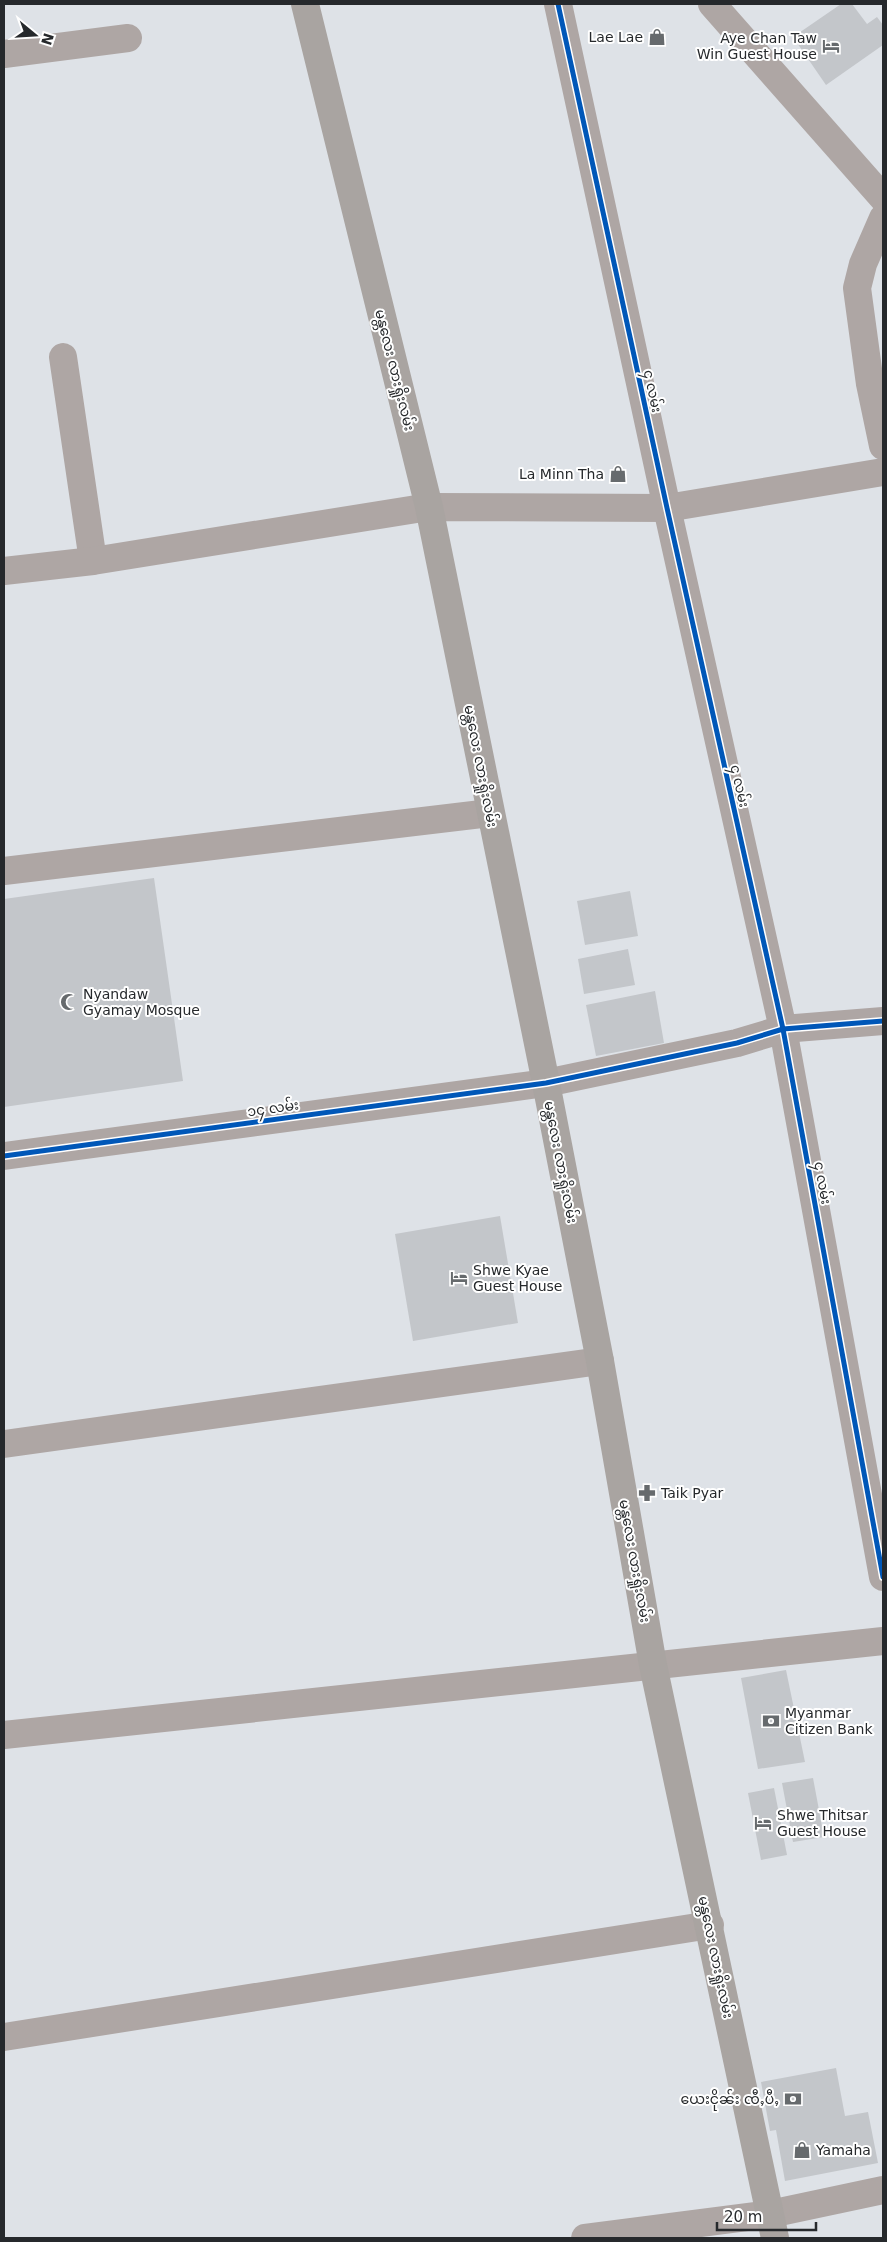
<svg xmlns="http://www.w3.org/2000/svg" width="887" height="2242" font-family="'DejaVu Sans','Noto Sans Myanmar',sans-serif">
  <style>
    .building { fill: #c3c6ca }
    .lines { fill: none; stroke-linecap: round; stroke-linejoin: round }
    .minor { stroke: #aea6a4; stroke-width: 28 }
    .highway { stroke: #a9a4a1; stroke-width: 28 }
    .cycleway-casing { stroke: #fff; stroke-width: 8 }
    .cycleway { stroke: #0057b8; stroke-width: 5 }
    .labels { text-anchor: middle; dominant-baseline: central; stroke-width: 4; stroke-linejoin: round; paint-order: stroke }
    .poi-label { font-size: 14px; fill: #26292c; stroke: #fff; text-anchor: start }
    .street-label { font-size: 14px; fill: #26292c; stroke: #fff }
  </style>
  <rect width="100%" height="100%" fill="#dee2e7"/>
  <g class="building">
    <polygon points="841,4 852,4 867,24 877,17 883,25 883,45 826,85 793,37"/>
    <polygon points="154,878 183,1081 4,1107 4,899"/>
    <polygon points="630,891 638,936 585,945 577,901"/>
    <polygon points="628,949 635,985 584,994 578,959"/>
    <polygon points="655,991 664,1043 596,1056 586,1005"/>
    <polygon points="500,1216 518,1323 413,1341 395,1234"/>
    <polygon points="786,1670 805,1762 758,1769 741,1678"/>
    <polygon points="813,1778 824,1837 793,1842 782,1783"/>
    <polygon points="774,1788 787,1855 761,1860 748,1793"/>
    <polygon points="836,2068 845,2116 868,2112 878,2163 785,2181 776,2130 770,2131 761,2082"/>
  </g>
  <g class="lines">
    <g class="minor">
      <polyline points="558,4 667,508 783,1029 883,1577"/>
      <polyline points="712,4 883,198"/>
      <polyline points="4,54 128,38"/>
      <polyline points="883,218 863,264 857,288 870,384 883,446"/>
      <polyline points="63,357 93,561"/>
      <polyline points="4,571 93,561 429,507 667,508 883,472"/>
      <polyline points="4,871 490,813"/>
      <polyline points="4,1156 546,1083 737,1043 783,1029 883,1021"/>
      <polyline points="4,1444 600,1361"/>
      <polyline points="4,1735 883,1641"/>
      <polyline points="4,2037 710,1925"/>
      <polyline points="585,2238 770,2214 883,2190"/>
    </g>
    <polyline class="highway" points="305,4 429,507 546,1083 600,1361 653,1665 775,2238"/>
    <g class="cycleway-casing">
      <g id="cycleway">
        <polyline points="558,4 667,508 783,1029 883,1577"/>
        <polyline points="4,1156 546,1083 737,1043 783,1029 883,1021"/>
      </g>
    </g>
    <use href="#cycleway" class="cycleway"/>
  </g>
  <defs>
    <g id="shop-bare" transform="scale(1.35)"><path d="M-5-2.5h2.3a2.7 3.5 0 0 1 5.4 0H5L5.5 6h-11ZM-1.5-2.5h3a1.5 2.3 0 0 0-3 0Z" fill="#666a6d" stroke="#fff" stroke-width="2.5" paint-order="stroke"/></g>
    <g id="hotel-bare" transform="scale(1.35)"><path d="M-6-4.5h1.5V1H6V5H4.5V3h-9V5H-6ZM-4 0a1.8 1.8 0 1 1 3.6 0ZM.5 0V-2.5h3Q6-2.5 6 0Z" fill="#666a6d" stroke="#fff" stroke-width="2.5" paint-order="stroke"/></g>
    <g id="mosque-bare" transform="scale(1.35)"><path d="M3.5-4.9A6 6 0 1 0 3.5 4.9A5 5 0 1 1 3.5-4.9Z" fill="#666a6d" stroke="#fff" stroke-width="2.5" paint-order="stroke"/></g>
    <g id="pharmacy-bare" transform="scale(1.35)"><path d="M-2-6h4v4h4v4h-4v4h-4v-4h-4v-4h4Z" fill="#666a6d" stroke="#fff" stroke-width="2.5" paint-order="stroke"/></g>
    <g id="bank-bare" transform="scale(1.35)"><path d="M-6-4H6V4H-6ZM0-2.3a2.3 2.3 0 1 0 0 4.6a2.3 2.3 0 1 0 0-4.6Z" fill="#666a6d" stroke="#fff" stroke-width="2.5" paint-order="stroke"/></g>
  </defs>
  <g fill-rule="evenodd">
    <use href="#shop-bare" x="657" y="37"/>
    <use href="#hotel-bare" x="831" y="46"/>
    <use href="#shop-bare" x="618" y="474"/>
    <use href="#mosque-bare" x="69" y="1002"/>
    <use href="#hotel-bare" x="459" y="1278"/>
    <use href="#pharmacy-bare" x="647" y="1493"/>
    <use href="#bank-bare" x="771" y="1721"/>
    <use href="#hotel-bare" x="763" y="1823"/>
    <use href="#bank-bare" x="793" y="2099"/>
    <use href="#shop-bare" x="802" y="2150"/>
  </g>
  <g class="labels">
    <g class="poi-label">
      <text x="643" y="37" text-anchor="end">Lae Lae</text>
      <text x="817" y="38" text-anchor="end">Aye Chan Taw<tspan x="817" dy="16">Win Guest House</tspan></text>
      <text x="604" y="474" text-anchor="end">La Minn Tha</text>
      <text x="83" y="994">Nyandaw<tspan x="83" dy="16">Gyamay Mosque</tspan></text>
      <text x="473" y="1270">Shwe Kyae<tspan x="473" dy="16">Guest House</tspan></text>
      <text x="661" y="1493">Taik Pyar</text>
      <text x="785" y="1713">Myanmar<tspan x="785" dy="16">Citizen Bank</tspan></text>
      <text x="777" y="1815">Shwe Thitsar<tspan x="777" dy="16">Guest House</tspan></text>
      <text x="779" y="2099" text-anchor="end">ယေးငိုၼ်း ၸီႇပီႇ</text>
      <text x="816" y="2150">Yamaha</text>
    </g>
    <g class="street-label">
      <text transform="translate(395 370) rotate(76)">မန္တလေး လားရှိုးလမ်း</text>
      <text transform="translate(653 391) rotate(78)">၄ လမ်း</text>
      <text transform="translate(481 766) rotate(79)">မန္တလေး လားရှိုးလမ်း</text>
      <text transform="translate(740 786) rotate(77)">၄ လမ်း</text>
      <text transform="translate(273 1108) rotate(-8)">၁၄ လမ်း</text>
      <text transform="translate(561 1162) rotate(79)">မန္တလေး လားရှိုးလမ်း</text>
      <text transform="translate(823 1183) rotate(80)">၄ လမ်း</text>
      <text transform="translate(635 1561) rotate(80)">မန္တလေး လားရှိုးလမ်း</text>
      <text transform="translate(716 1957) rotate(78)">မန္တလေး လားရှိုးလမ်း</text>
    </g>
  </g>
  <rect width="887" height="2242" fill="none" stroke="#26292c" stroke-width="10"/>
  <g transform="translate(35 35) rotate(108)" stroke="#ffffff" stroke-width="4" paint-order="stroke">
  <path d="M0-4L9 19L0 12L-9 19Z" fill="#26292c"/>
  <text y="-8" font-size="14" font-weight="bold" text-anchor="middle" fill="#26292c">N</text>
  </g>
  <path d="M717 2222v8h99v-8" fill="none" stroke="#26292c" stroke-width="2.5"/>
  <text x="724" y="2222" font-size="15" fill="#26292c" stroke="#ffffff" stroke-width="4" paint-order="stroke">20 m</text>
</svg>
